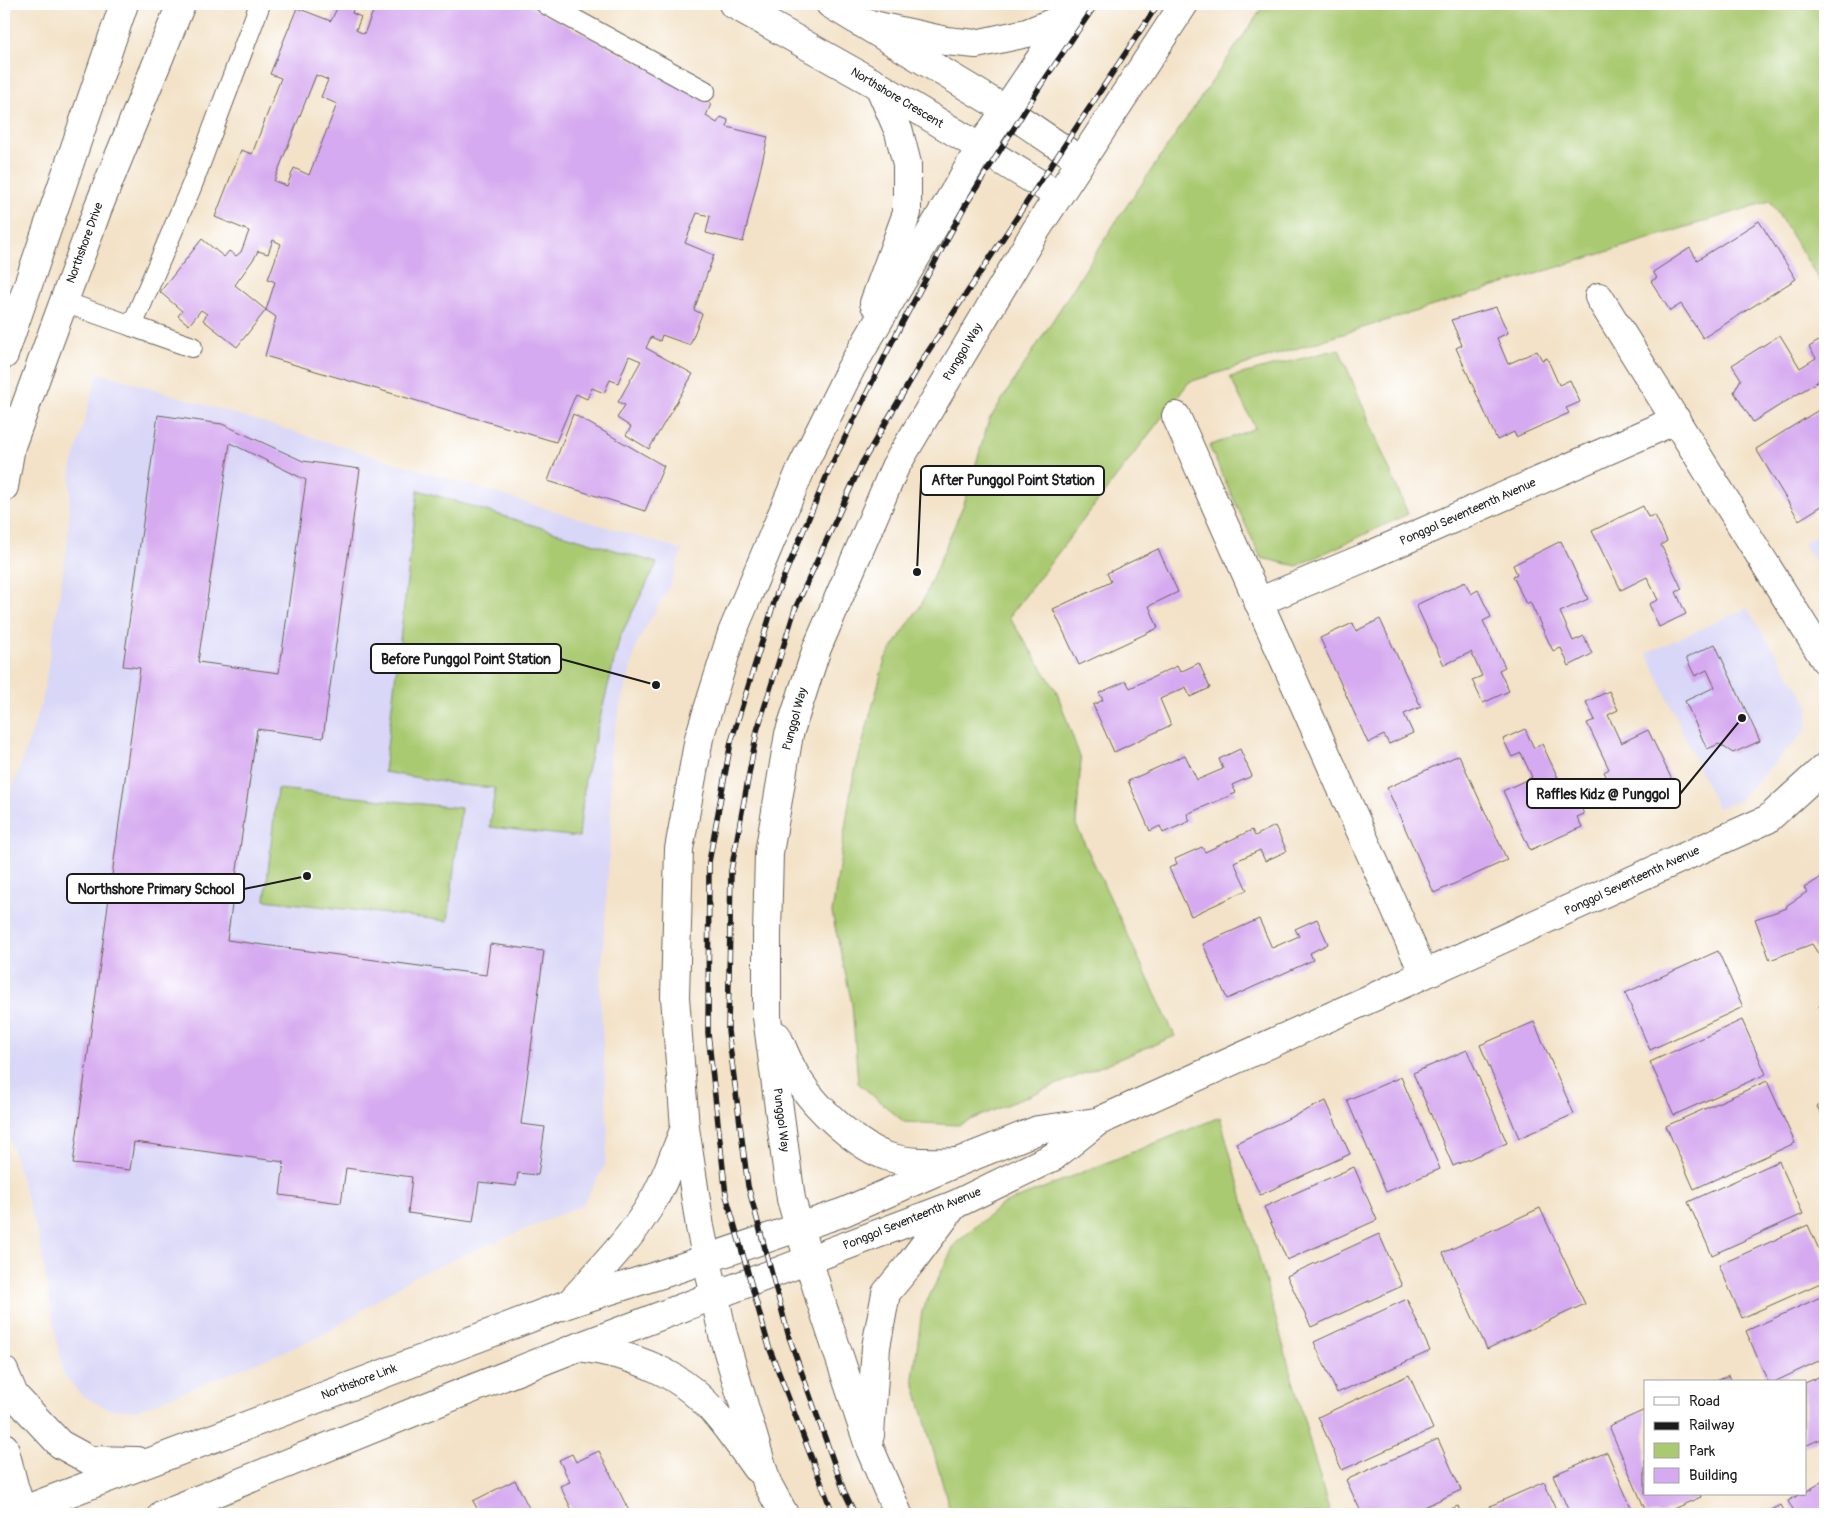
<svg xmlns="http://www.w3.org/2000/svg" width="1829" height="1518" font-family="Pangolin,sans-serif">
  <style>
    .built { fill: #d9d7f7 }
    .green { fill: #aaca72; stroke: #637347 }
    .building { fill: #d6aaf0; fill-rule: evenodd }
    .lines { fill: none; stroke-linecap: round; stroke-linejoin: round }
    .lane-casing { stroke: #676158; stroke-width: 22 }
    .street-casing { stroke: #676158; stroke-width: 30 }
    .secondary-casing { stroke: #676158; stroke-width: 30 }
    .lane { stroke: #fff; stroke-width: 20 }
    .street { stroke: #fff; stroke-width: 28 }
    .secondary { stroke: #fff; stroke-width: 28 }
    .rail-casing { stroke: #1c1c1c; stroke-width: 5.5 }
    .rail { stroke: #fff; stroke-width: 4; stroke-dasharray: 11; stroke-linecap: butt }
    .labels { text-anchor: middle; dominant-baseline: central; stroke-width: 5; stroke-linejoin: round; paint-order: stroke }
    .street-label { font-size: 12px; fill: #1c1c1c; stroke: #fff }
    .leader { fill: none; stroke: #1c1c1c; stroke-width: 2 }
    .callout-dot { fill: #1c1c1c; stroke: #fff; stroke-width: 2 }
    .callout { fill: #fff; stroke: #1c1c1c; stroke-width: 2 }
    .callout-label { font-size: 14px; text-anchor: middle; font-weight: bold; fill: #1c1c1c }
  </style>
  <rect width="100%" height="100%" fill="#fff"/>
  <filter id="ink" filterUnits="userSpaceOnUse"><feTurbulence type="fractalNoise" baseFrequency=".02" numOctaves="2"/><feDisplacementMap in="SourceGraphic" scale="10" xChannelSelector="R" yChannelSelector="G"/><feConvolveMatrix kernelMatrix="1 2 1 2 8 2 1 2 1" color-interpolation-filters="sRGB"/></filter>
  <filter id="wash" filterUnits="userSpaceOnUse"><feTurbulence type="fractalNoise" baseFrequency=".0096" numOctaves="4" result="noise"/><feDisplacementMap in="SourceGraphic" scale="20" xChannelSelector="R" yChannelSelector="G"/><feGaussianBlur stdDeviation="1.12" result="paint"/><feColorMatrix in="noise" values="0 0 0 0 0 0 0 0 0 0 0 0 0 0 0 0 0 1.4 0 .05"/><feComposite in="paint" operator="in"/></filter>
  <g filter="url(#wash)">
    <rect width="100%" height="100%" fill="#f3e2c7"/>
    <g class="built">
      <polygon points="98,372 682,550 669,587 637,643 610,749 611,830 600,994 608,1130 605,1166 582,1205 415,1276 320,1337 136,1411 109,1409 82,1396 63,1374 39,1240 10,1141 4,1014 4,923 9,799 42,702 67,548 71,470"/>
      <polygon points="1825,530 1825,578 1803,544"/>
      <polygon points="1747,608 1809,705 1806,730 1738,801 1717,808 1647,653"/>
    </g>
    <g class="green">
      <polygon points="1265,4 1825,4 1825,289 1770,201 1189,382 1009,617 1056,690 1081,760 1076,825 1175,1036 958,1125 904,1122 858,1083 852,1004 832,913 852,783 885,659 921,605 965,501 989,420 1115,223"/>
      <polygon points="1339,349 1408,514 1297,566 1261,558 1209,446 1255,428 1230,377"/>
      <polygon points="418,490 657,563 620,637 585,779 579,837 490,827 495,788 460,785 384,772"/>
      <polygon points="277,789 461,808 448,921 265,900"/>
      <polygon points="1220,1117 1330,1514 951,1514 913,1378 922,1311 955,1244 1001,1205"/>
    </g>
    <g id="blocks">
      <g class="building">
        <path d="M339,4H355L352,13L361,17L356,30L364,34L376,4H526L643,65L711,104L706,116L717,123L721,117L728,120L727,127L768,137L743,242L706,233L710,216L697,213L685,243L714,255L694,310L702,314L690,345L662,335L660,341L651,337L646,348L693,374L649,449L626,435L631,427L617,418L625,405L618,402L641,361L629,356L618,383L610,380L604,393L592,388L587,399L576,394L556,442L265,356L276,317L266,310L275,282L268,279L281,244L273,240L268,254L258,251L255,257L235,285L266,310L237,347L203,320L207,314L201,310L189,325L178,316L182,311L160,292L202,239L224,257L229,251L236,256L241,252L249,231L215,217L241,150L252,154L281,78L270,74L297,8L331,21ZM316,75L328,80L321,97L337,104L309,175L294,168L287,186L274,181Z"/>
        <polygon points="1759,221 1796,279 1703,338 1681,304 1670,311 1651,281 1657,278 1653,272 1690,248 1697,260"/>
        <polygon points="1496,307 1508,333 1497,338 1508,364 1537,351 1542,360 1547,358 1559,385 1570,380 1580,402 1566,408 1569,413 1516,437 1514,432 1497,440 1456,348 1462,345 1451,320"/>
        <polygon points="1780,335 1800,368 1816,358 1809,347 1825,337 1825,377 1753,422 1734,392 1741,379 1732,365"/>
        <polygon points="1825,406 1825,504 1799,520 1756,449"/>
        <polygon points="573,414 664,466 645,511 548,481"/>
        <path d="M158,415L222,424L303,461L360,469L323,738L257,729L227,940L486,975L490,944L544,951L521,1124L545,1127L538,1175L518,1173L516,1186L479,1182L473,1222L408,1213L412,1177L346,1168L341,1203L280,1195L284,1162L134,1142L130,1170L73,1164L140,668L123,666ZM230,443L306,480L279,673L198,662Z"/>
        <polygon points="1643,506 1648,517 1655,515 1667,541 1661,545 1682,589 1676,592 1686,614 1659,627 1649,604 1658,600 1647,577 1621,590 1592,531"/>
        <polygon points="1561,541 1588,599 1560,612 1573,641 1584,636 1592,654 1569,666 1561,648 1553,651 1530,602 1526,604 1513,576 1517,574 1513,565"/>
        <polygon points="1158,549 1178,592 1149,606 1158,628 1079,665 1053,609 1111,582 1107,573"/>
        <polygon points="1465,582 1471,594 1478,590 1491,617 1483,621 1505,667 1499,670 1509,691 1483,703 1472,680 1482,676 1471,652 1444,665 1416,605"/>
        <polygon points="1380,619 1421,707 1404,714 1413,733 1389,744 1384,735 1368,743 1320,638 1353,623 1356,631"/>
        <polygon points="1715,644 1760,741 1733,753 1719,744 1707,749 1685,701 1715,687 1707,670 1695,676 1686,658"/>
        <polygon points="1199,663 1210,688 1190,697 1186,687 1160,699 1171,725 1114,752 1093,705 1103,700 1099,693 1126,681 1130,688 1177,666 1180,672"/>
        <polygon points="1609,691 1618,710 1608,715 1621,743 1648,730 1675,786 1627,809 1622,798 1618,800 1604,772 1609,769 1587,723 1595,720 1586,702"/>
        <polygon points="1525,729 1534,748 1542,744 1562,786 1569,782 1584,814 1577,817 1582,827 1530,850 1503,791 1532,777 1521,753 1512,757 1503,739"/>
        <polygon points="1240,749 1252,776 1232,785 1236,793 1187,814 1190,821 1163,833 1160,826 1150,831 1128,781 1185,755 1197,780 1223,769 1219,759"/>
        <polygon points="1459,755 1507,860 1434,893 1387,788"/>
        <polygon points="1275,826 1287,851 1265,861 1260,850 1234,862 1247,890 1191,916 1169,868 1177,864 1175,859 1202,847 1205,852 1252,830 1255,836"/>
        <polygon points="1825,875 1825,951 1819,955 1812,944 1770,960 1755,919 1787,908 1786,906 1807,892 1804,888"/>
        <polygon points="1259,919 1272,948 1299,936 1295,929 1317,919 1328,944 1310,953 1313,960 1227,999 1203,944"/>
        <polygon points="1718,951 1743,1007 1650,1050 1625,993"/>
        <polygon points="1825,1001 1825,1016 1819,1006"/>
        <polygon points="1742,1020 1766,1074 1674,1115 1650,1062"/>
        <polygon points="1534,1022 1574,1114 1519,1138 1480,1045"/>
        <polygon points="1467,1050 1507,1143 1453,1166 1413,1073"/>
        <polygon points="1401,1077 1440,1169 1386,1192 1347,1100"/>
        <polygon points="1767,1081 1795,1143 1694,1189 1666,1126"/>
        <polygon points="1326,1101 1350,1154 1260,1195 1236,1143"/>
        <polygon points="1825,1101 1825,1119 1817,1107"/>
        <polygon points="1779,1161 1803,1214 1712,1255 1688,1202"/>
        <polygon points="1354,1167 1377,1220 1287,1260 1264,1207"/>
        <polygon points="1540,1208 1585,1304 1487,1349 1443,1253"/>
        <polygon points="1808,1225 1825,1263 1825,1281 1742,1318 1719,1265"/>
        <polygon points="1379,1234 1402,1286 1311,1327 1287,1276"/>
        <polygon points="1825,1295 1825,1358 1774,1382 1768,1382 1746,1331"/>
        <polygon points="1407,1299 1430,1351 1337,1393 1314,1342"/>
        <polygon points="1825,1374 1825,1437 1805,1446 1805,1383"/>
        <polygon points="1409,1375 1433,1429 1342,1470 1318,1417"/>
        <polygon points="1729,1375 1732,1382 1713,1382"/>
        <polygon points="1645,1410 1645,1494 1700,1494 1701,1497 1661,1514 1647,1514 1609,1426"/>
        <polygon points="1438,1439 1461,1490 1409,1514 1362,1514 1346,1480"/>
        <polygon points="599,1451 629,1511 623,1514 574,1514 560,1486 570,1482 559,1460 572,1454 576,1462"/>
        <polygon points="1607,1452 1634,1514 1570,1514 1553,1475"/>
        <polygon points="515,1480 532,1514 480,1514 473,1501"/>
        <polygon points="1824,1481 1825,1514 1795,1514 1788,1501 1800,1494 1805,1494 1805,1492"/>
        <polygon points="1544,1482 1558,1514 1493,1514 1490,1506"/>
        <polygon points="1781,1505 1786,1514 1764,1514"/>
        <polygon points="1458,1506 1461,1514 1439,1514"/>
      </g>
    </g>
  </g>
  <g filter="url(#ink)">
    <use href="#blocks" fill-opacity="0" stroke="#676158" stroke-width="1"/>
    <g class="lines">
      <g class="lane-casing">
        <g id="lane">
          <polyline points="546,4 705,91"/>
          <polyline points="64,302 132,326 192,185 260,4"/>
          <polyline points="132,326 192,347"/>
        </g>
      </g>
      <g class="street-casing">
        <g id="street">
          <polyline points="733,4 879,86 1058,195"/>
          <polyline points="830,4 1006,110 1081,161"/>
          <polyline points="1599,297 1825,660"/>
          <polyline points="4,355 124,4"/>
          <polyline points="1176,416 1424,974"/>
          <polyline points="4,487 11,446 98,208 181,4"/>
          <polyline points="1258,602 1364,558 1656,429 1676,419"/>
          <polyline points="4,1371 14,1395 60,1444 89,1460 137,1461"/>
          <polyline points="4,1447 14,1486 23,1514"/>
          <polyline points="13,1514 570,1303 662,1274 844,1212 958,1162 1038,1130 1096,1122"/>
          <polyline points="163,1514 416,1411 578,1347 954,1205 1053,1157 1097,1122 1768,819 1825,767"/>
        </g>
      </g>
      <g class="secondary-casing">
        <g id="secondary">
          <polyline points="859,22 946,41 976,44 1027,33 1069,16"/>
          <polyline points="874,303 907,213 907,164 899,132 879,86"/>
          <path d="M777,1036C784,1051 790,1068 799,1081C816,1108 859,1148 889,1157C912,1164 935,1162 958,1162"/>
          <path d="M570,1303C600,1270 632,1238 654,1199C667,1177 675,1151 685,1128"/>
          <path d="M578,1347C635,1355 682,1372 719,1418C732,1434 744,1451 756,1468"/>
          <polyline points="870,1435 876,1347 886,1293 910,1264 954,1205"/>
          <polyline points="784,1514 767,1483 723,1335 700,1227 685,1128 675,997 679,849 699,738 732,633 801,469 851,368 980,148 1077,4"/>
          <polyline points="898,1514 870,1449 820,1299 791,1199 767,1017 767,933 769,853 789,734 817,648 895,467 1036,230 1184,4"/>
        </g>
      </g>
      <use href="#lane" class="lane"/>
      <use href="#street" class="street"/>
      <use href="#secondary" class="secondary"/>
      <g class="rail-casing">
        <g id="rail">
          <polyline points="833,1514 769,1347 726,1195 708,1033 709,862 731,742 777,593 830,468 891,344 965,206 1041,85 1096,4"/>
          <polyline points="855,1514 844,1491 789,1337 748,1186 728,1031 731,871 757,731 795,609 862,463 925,356 1158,4"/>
        </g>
      </g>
      <use href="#rail" class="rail"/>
    </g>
  </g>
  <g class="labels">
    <g class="street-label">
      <text transform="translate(897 98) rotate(31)">Northshore Crescent</text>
      <text transform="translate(85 243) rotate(-70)">Northshore Drive</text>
      <text transform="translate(963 352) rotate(-59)">Punggol Way</text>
      <text transform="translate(1468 512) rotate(-24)">Ponggol Seventeenth Avenue</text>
      <text transform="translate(795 719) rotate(-75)">Punggol Way</text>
      <text transform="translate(1632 881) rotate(-25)">Ponggol Seventeenth Avenue</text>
      <text transform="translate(781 1120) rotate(83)">Punggol Way</text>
      <text transform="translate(912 1219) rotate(-22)">Ponggol Seventeenth Avenue</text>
      <text transform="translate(359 1382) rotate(-21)">Northshore Link</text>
    </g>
  </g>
  <path class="leader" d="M917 572L921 480M656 685L561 659M1742 718L1680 794M307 876L244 889"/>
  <g class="callout-dot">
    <circle cx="917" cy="572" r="5"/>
    <circle cx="656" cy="685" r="5"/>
    <circle cx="1742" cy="718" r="5"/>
    <circle cx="307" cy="876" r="5"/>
  </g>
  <g class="callout">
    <rect x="921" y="466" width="183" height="29" rx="5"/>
    <rect x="371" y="644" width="190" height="29" rx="5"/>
    <rect x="1527" y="779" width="153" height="29" rx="5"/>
    <rect x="67" y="874" width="177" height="29" rx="5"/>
  </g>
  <g class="callout-label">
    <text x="1013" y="485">After Punggol Point Station</text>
    <text x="466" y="664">Before Punggol Point Station</text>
    <text x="1603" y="799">Raffles Kidz @ Punggol</text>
    <text x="156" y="894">Northshore Primary School</text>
  </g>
  <rect width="1829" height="1518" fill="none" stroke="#fff" stroke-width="20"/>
  <rect x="1644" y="1380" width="162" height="115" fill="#ffffff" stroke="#a4a4a4"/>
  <rect x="1654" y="1397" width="25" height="8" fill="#ffffff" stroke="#a4a4a4"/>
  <text x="1689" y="1406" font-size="15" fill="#1c1c1c">Road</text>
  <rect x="1654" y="1422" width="25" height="8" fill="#1c1c1c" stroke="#a4a4a4"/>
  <text x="1689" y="1430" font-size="15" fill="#1c1c1c">Railway</text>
  <rect x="1654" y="1443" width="25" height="15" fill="#aaca72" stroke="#a4a4a4"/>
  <text x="1689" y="1456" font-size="15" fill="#1c1c1c">Park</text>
  <rect x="1654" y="1468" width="25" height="15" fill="#d6aaf0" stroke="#a4a4a4"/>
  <text x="1689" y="1480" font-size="15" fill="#1c1c1c">Building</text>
</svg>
